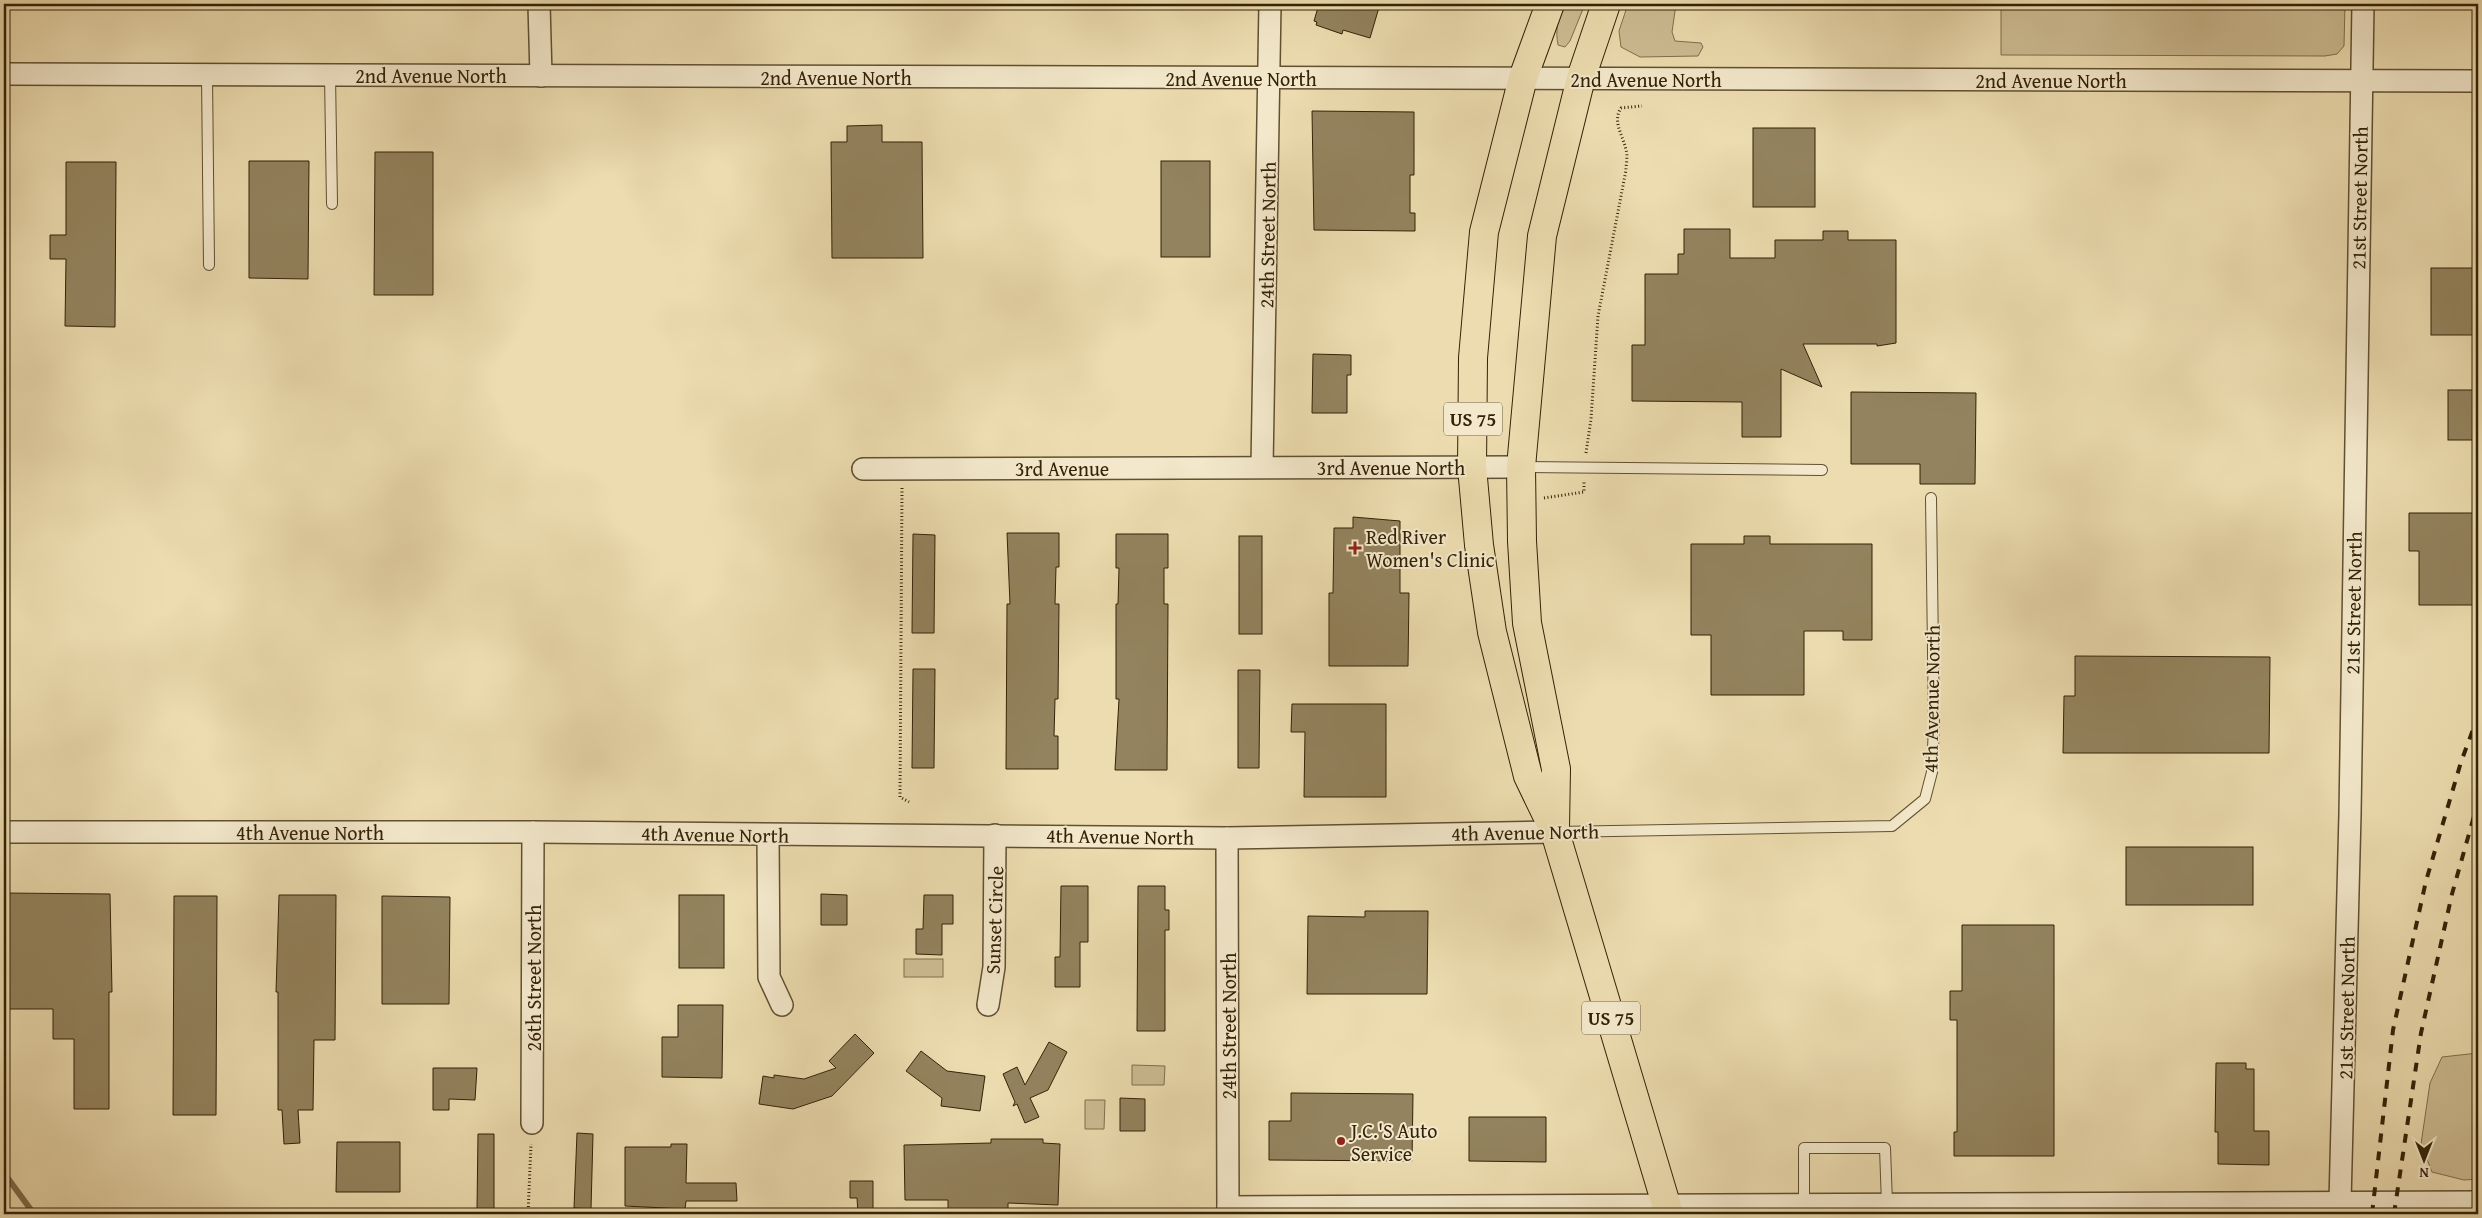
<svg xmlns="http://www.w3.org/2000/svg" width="2482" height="1218" font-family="'Gentium Book Plus',serif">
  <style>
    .green { fill: #cdbc92; stroke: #806f4c }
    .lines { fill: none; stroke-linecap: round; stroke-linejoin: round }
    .stream { stroke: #7c6c4a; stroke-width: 6 }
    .building { fill: #93835e; stroke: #332207 }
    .lane-casing { stroke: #615031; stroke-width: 12 }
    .street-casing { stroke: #615031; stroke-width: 24 }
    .primary-casing { stroke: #332207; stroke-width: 30 }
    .path { stroke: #332207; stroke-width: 3; stroke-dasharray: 1 2.5; stroke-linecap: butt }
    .lane { stroke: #f3e8cb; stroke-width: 10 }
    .street { stroke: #f3e8cb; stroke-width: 21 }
    .primary { stroke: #ecdcaf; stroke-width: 28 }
    .rail { stroke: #332207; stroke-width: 4; stroke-dasharray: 9 9; stroke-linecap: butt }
    .poi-dot { fill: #8f2418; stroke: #f3e8cb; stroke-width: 2 }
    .labels { text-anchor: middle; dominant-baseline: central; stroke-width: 4; stroke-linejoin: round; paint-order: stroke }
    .shield { fill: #f3e8cb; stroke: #6d5d42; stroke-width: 1 }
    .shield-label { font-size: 19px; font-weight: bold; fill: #332207 }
    .street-label { font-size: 20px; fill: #332207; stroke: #f3e8cb }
    .poi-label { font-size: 20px; fill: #332207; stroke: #f3e8cb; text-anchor: start }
  </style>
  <rect width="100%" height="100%" fill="#ecdcaf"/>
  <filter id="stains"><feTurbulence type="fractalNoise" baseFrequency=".004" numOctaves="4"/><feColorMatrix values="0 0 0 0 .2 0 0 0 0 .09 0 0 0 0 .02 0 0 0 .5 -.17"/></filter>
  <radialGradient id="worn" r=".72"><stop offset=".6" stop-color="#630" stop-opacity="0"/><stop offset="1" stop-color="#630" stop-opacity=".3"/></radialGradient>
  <g class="green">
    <path d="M1564,4H1585L1570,41L1565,47L1558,45C1555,30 1558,18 1564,4Z"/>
    <polygon points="1628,4 1676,4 1672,32 1675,41 1701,43 1703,47 1698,56 1640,57 1621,47 1619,31"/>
    <polygon points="2001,4 2345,4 2344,46 2337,54 2325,56 2001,55"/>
    <rect x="904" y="959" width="39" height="18"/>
    <polygon points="2478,1053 2478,1179 2464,1180 2432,1172 2421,1144 2430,1083 2442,1057"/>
    <polygon points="1132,1065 1165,1066 1164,1085 1132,1085"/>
    <polygon points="1085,1100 1105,1100 1104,1129 1085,1129"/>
  </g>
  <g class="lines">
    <polyline class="stream" points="4,1173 34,1214"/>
  </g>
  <g class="building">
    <polygon points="1319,4 1380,4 1370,38 1343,30 1342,34 1316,25 1317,22 1314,21"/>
    <polygon points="1312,111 1414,112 1414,175 1410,175 1410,213 1415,213 1415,231 1314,230"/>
    <polygon points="882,125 882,142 922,142 923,258 832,258 831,142 847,142 847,126"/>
    <rect x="1753" y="128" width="62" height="79"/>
    <polygon points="375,152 433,152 433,295 374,295"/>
    <polygon points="249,161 309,161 308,279 249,278"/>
    <rect x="1161" y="161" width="49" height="96"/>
    <polygon points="66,162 116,162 115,327 65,326 66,259 50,259 50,235 66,235"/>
    <polygon points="1684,229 1730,229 1730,258 1775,258 1775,240 1823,240 1823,231 1848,231 1848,240 1896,240 1896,343 1877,346 1877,344 1803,344 1822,387 1781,369 1781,437 1742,437 1742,402 1632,401 1632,345 1645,345 1645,274 1678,274 1678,254 1684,254"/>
    <rect x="2431" y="268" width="47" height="67"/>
    <polygon points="1313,354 1351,355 1351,375 1347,375 1347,413 1312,413"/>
    <rect x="2448" y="390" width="30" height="50"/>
    <polygon points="1851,392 1976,393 1975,484 1920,484 1920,464 1851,464"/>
    <polygon points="2409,513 2478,513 2478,605 2419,605 2419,551 2409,551"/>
    <polygon points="1353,517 1400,521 1400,593 1409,593 1408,666 1329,666 1329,593 1333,593 1334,528 1353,528"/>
    <polygon points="1007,533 1059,533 1059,567 1056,567 1055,604 1059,604 1058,699 1055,699 1054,736 1058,736 1058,769 1006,769 1007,604 1010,604"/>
    <polygon points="913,534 935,535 934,633 912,633"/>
    <polygon points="1116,534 1168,534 1168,568 1164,568 1164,604 1168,604 1167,770 1115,770 1119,699 1116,699 1116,604 1118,604 1119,568 1116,568"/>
    <rect x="1239" y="536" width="23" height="98"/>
    <polygon points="1744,536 1770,536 1770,544 1872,544 1872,640 1843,640 1843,631 1804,631 1804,695 1711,695 1711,635 1691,635 1691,544 1744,544"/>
    <polygon points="2075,656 2270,657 2269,753 2063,753 2064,696 2075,696"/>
    <polygon points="913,669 935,669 934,768 912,768"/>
    <polygon points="1238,670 1260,670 1259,768 1238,768"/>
    <polygon points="1292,704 1386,704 1386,797 1304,797 1305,732 1291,732"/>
    <rect x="2126" y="847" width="127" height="58"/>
    <polygon points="1061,886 1088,886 1088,942 1080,942 1080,987 1055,987 1055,957 1060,957"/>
    <polygon points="1138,886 1165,886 1165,910 1169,910 1169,930 1165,930 1165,1031 1137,1031"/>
    <polygon points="4,893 110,894 112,992 109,992 109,1109 74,1109 74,1039 53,1039 53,1009 5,1009"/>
    <polygon points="821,894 847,895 847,925 821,925"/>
    <polygon points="279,895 336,895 335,1040 314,1040 313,1110 298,1110 300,1143 284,1144 282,1110 278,1110 278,992 276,992"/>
    <rect x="679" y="895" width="45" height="73"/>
    <polygon points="924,895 953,895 953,924 942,924 942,955 916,954 916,929 923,929"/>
    <polygon points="174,896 217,896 216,1115 173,1115"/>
    <polygon points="382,896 450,897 449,1004 382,1004"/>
    <polygon points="1365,911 1428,911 1427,994 1307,994 1308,916 1365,917"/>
    <polygon points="1962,925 2054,925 2054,1156 1954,1156 1954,1132 1957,1132 1957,1020 1950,1020 1950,991 1962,991"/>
    <polygon points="678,1005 723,1005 722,1078 662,1077 662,1037 678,1037"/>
    <polygon points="855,1034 874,1053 832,1096 793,1109 759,1104 763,1076 774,1078 774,1075 804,1079 836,1068 829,1061"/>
    <polygon points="1049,1042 1067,1052 1048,1090 1030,1098 1039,1117 1025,1123 1017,1104 1013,1106 1015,1102 1003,1074 1017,1067 1025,1085"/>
    <polygon points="921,1051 947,1071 985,1076 980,1111 941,1106 942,1098 906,1071"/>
    <polygon points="2216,1063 2246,1063 2246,1069 2254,1069 2254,1131 2269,1131 2269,1165 2218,1164 2218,1132 2215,1132"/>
    <polygon points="433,1068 477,1068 475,1100 449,1099 449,1110 433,1110"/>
    <polygon points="1291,1093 1413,1094 1412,1161 1269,1160 1269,1121 1291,1121"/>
    <polygon points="1120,1098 1145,1099 1145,1131 1120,1131"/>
    <polygon points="1469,1117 1546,1117 1546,1162 1469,1161"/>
    <polygon points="577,1133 593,1134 591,1209 574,1208"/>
    <polygon points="478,1134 494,1134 494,1209 477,1209"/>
    <polygon points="991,1139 1043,1139 1043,1143 1060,1144 1058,1205 1008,1203 1008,1214 991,1214 991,1210 948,1209 948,1200 905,1200 904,1145 991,1143"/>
    <polygon points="337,1142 400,1142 400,1192 336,1192"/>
    <polygon points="671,1144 687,1144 686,1183 736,1183 737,1201 686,1201 685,1209 625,1206 625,1147 671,1147"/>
    <polygon points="850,1181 873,1181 873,1214 858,1214 857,1198 850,1198"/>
  </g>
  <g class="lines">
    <g class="lane-casing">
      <g id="lane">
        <polyline points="207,75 209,265"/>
        <polyline points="330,75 332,204"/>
        <polyline points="1523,467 1822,470"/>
        <polyline points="1557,832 1892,826 1925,799 1932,772 1934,726 1931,498"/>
        <polyline points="1804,1205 1804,1148 1885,1148 1887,1204"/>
      </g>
    </g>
    <g class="street-casing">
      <g id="street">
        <polyline points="539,4 541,76"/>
        <polyline points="4,74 2478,81"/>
        <polyline points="1262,467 1270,4"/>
        <polyline points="863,469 1521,467"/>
        <polyline points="4,832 533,832 1227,838 1555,832"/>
        <polyline points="768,835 769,977 782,1005"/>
        <polyline points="1227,838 1228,1214"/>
        <polyline points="988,1005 994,967 995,835"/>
        <polyline points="532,1123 533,832"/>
        <polyline points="2340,1202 2350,814 2363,4"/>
        <polyline points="1228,1207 2478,1202"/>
      </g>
    </g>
    <g class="primary-casing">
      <g id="primary">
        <polyline points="1550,4 1523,78 1484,232 1473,358 1472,467 1479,545 1492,632 1528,776 1555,832 1669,1214"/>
        <polyline points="1555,828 1556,769 1527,623 1522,541 1521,467 1542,236 1581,78 1606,4"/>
      </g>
    </g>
    <g class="path">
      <path d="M1586,453L1591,419L1598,316L1626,170C1626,164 1628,156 1626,150C1623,135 1612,122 1621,108L1642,106"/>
      <polyline points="902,488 900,797 909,802"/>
      <polyline points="1544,498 1584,492 1584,481"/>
      <polyline points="528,1214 531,1144"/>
    </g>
    <use href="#lane" class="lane"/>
    <use href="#street" class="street"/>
    <use href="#primary" class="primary"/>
    <g class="rail">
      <polyline points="2372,1214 2393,1030 2426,881 2461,762 2478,716"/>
      <polyline points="2394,1214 2421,1033 2452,894 2478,802"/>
    </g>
  </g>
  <g class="poi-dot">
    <path d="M1352.5 540.5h5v5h5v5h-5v5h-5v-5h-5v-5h5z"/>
    <circle cx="1341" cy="1141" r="5"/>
  </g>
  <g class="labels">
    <g class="shield">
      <rect x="1444" y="402.5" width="58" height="33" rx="4"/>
      <rect x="1582" y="1001.5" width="58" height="33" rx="4"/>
    </g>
    <g class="shield-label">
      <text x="1473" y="419">US 75</text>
      <text x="1611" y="1018">US 75</text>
    </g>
    <g class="street-label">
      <text x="431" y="75">2nd Avenue North</text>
      <text x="836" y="77">2nd Avenue North</text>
      <text x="1241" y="78">2nd Avenue North</text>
      <text x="1646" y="79">2nd Avenue North</text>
      <text x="2051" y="80">2nd Avenue North</text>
      <text transform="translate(2359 198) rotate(-89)">21st Street North</text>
      <text transform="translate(1267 235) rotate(-89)">24th Street North</text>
      <text x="1391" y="467">3rd Avenue North</text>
      <text x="1062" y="468">3rd Avenue</text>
      <text transform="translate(2353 603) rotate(-89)">21st Street North</text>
      <text transform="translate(1931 699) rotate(-89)">4th Avenue North</text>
      <text x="310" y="832">4th Avenue North</text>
      <text transform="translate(1525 832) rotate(-1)">4th Avenue North</text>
      <text transform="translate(715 834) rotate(1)">4th Avenue North</text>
      <text transform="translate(1120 836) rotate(1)">4th Avenue North</text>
      <text transform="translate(994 920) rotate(-88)">Sunset Circle</text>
      <text transform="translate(533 978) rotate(-90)">26th Street North</text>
      <text transform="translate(2346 1008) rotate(-89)">21st Street North</text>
      <text transform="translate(1228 1026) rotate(-90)">24th Street North</text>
    </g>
    <g class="poi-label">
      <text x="1366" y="536">Red River<tspan x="1366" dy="23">Women's Clinic</tspan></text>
      <text x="1351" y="1130">J.C.'S Auto<tspan x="1351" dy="23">Service</tspan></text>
    </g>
  </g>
  <rect width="2482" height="1218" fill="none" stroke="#ecdcaf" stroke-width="20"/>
  <rect x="5" y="5" width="2472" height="1208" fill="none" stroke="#332207" stroke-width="2.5"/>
  <rect x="10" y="10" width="2462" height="1198" fill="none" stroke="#332207"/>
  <g transform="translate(2424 1160) rotate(180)" stroke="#f3e8cb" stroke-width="4" paint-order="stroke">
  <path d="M0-4L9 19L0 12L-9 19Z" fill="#332207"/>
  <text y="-8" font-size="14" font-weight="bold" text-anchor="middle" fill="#332207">N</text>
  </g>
  <rect width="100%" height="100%" filter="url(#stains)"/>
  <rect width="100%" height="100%" fill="url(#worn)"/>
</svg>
